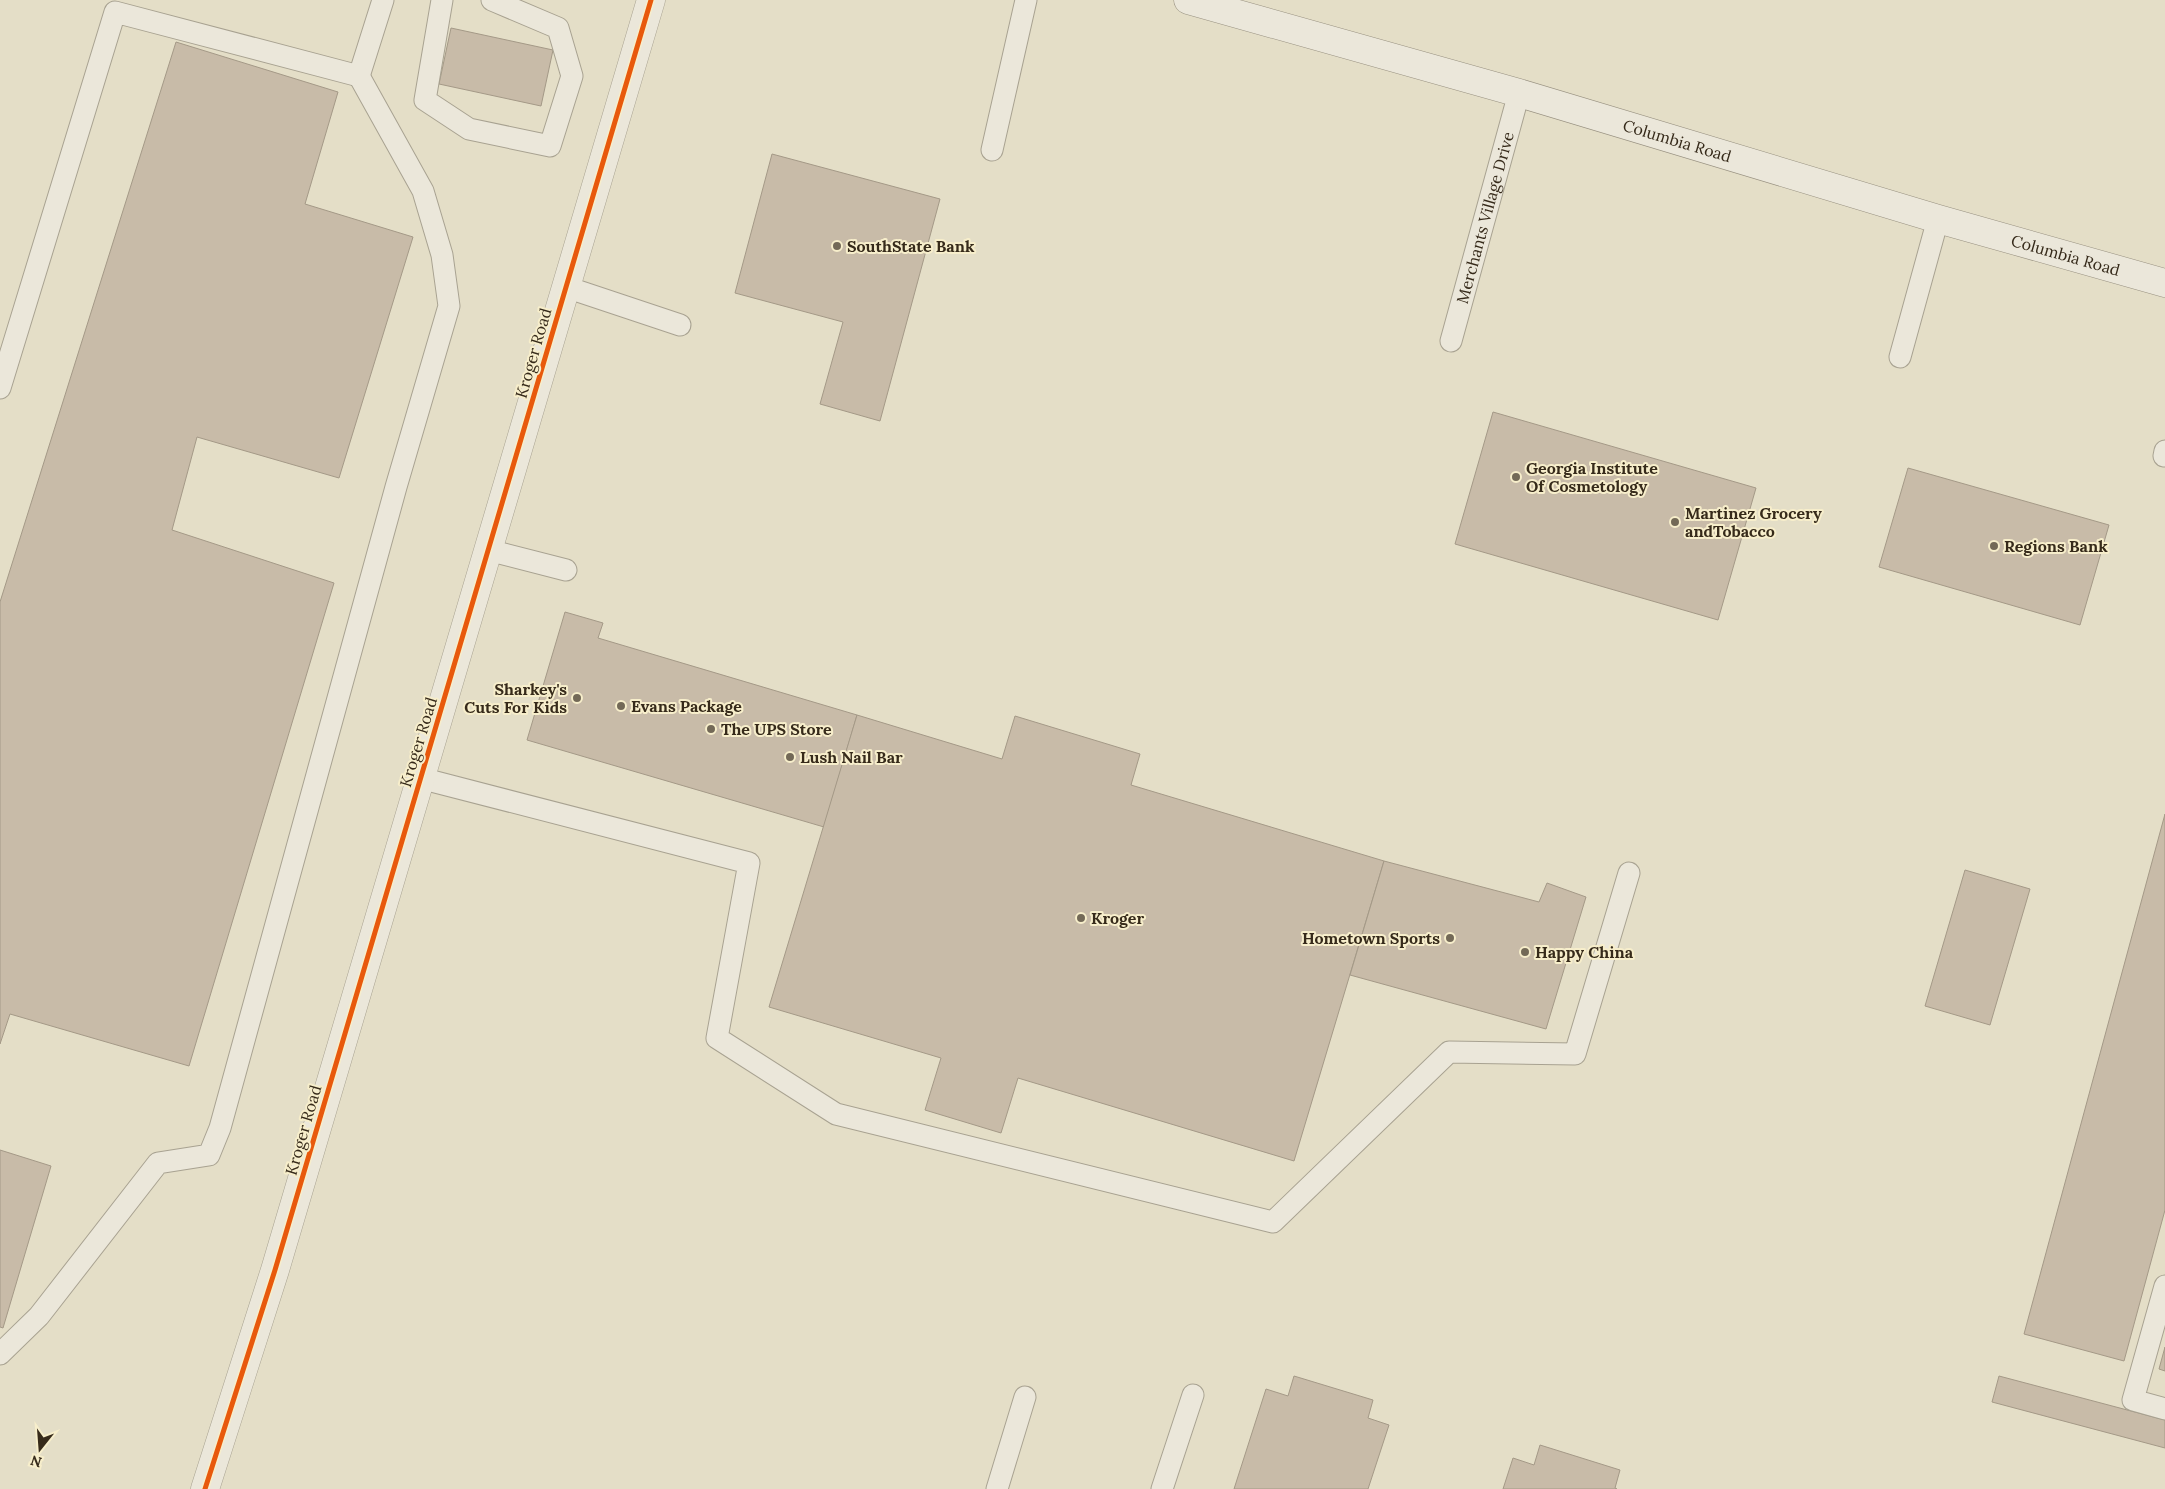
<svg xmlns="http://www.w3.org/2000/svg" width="2165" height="1489" font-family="Lora,serif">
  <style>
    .building { fill: #c8bba8; stroke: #a49987 }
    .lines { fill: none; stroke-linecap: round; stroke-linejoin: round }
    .lane-casing { stroke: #a8a291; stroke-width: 23 }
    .street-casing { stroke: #a8a291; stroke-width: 29 }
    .secondary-casing { stroke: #989181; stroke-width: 29 }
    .lane { stroke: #ebe7da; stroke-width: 21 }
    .street { stroke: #ebe7da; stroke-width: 28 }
    .secondary { stroke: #ebe7da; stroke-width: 28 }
    .cycleway-casing { stroke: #f7eecb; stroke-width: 8 }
    .cycleway { stroke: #e8590c; stroke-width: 5 }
    .poi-dot { fill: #736957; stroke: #f7eecb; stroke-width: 2 }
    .labels { text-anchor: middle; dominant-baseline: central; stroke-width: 4; stroke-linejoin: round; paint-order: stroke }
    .street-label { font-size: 16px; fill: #362a1a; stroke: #f7eecb }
    .poi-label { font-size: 16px; font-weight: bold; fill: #362a1a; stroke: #f7eecb; text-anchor: start }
  </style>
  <rect width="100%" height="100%" fill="#e4dec7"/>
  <g class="building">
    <polygon points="451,28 553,50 541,106 439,84"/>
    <polygon points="176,42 338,92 305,204 413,237 339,478 197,437 172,530 334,583 189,1066 10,1014 0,1044 0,602"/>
    <polygon points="772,154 940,199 880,421 820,404 843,322 735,293"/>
    <polygon points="1493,412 1756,488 1718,620 1455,544"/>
    <polygon points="1908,468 2109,525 2080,625 1879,567"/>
    <polygon points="565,612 603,623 598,638 857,715 824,827 527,740"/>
    <polygon points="857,715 1002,759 1015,716 1140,754 1131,785 1384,861 1294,1161 1018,1078 1001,1133 925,1110 941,1058 769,1007"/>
    <polygon points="2165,814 2165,1210 2124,1361 2024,1334"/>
    <polygon points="1384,861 1539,902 1547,883 1586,897 1546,1029 1350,975"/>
    <polygon points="1965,870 2030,889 1990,1025 1925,1006"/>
    <polygon points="0,1150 51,1166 3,1328 0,1327"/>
    <polygon points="2165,1347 2165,1371 2159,1369"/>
    <polygon points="1294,1376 1373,1400 1368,1418 1389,1425 1368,1489 1234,1489 1266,1389 1288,1396"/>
    <polygon points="1999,1376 2165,1420 2165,1448 1992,1402"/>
    <polygon points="1540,1445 1620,1470 1615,1488 1617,1489 1503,1489 1513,1458 1534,1465"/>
  </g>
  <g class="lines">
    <g class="lane-casing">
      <g id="lane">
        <polyline points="442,0 425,100 469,129 550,146 572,76 558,28 492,0"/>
        <polyline points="992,150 1026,0"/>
        <polyline points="566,287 680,325"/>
        <path id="s1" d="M1451,341L1519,93"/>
        <polyline points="1900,357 1938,219"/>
        <polyline points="0,388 115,12 359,76 383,0"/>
        <polyline points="2164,456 2165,451"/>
        <polyline points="488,550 566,570"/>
        <polyline points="420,778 749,863 717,1038 836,1114 1273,1222 1449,1052 1575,1054 1629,873"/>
        <polyline points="2165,1286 2133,1400 2165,1409"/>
        <polyline points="0,1354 39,1316 158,1163 209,1155 220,1128 396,487 449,306 442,255 423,191 359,76"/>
        <polyline points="997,1489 1025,1397"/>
        <polyline points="1162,1489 1193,1395"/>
      </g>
    </g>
    <g class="street-casing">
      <polyline id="street" points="205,1489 275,1270 651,0"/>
    </g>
    <g class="secondary-casing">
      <g id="secondary">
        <path id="s2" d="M1188,0L1519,93L1938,219L2165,283"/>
      </g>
    </g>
    <use href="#lane" class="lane"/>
    <use href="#street" class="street"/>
    <use href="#secondary" class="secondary"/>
    <g class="cycleway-casing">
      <polyline id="cycleway" points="205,1489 275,1270 651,0"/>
    </g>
    <use href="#cycleway" class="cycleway"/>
  </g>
  <g class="poi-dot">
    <circle cx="837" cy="246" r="5"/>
    <circle cx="1516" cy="477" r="5"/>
    <circle cx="1675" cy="522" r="5"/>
    <circle cx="1994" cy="546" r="5"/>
    <circle cx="577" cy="698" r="5"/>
    <circle cx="621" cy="706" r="5"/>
    <circle cx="711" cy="729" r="5"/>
    <circle cx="790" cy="757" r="5"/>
    <circle cx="1081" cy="918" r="5"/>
    <circle cx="1450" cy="938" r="5"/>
    <circle cx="1525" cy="952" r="5"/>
  </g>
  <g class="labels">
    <g class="street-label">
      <text stroke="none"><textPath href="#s2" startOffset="509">Columbia Road</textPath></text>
      <text stroke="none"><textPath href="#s1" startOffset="128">Merchants Village Drive</textPath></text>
      <text stroke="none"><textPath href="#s2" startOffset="914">Columbia Road</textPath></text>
      <text transform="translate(533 353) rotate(-74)">Kroger Road</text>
      <text transform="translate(418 742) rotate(-73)">Kroger Road</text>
      <text transform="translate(303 1130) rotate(-74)">Kroger Road</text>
    </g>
    <g class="poi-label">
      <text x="847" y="246">SouthState Bank</text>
      <text x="1526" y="468">Georgia Institute<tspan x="1526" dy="18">Of Cosmetology</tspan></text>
      <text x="1685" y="513">Martinez Grocery<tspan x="1685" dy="18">andTobacco</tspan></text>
      <text x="2004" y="546">Regions Bank</text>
      <text x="567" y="689" text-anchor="end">Sharkey's<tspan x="567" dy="18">Cuts For Kids</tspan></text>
      <text x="631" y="706">Evans Package</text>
      <text x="721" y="729">The UPS Store</text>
      <text x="800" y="757">Lush Nail Bar</text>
      <text x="1091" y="918">Kroger</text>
      <text x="1440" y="938" text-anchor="end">Hometown Sports</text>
      <text x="1535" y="952">Happy China</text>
    </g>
  </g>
  <g transform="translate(40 1449) rotate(197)" stroke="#f7eecb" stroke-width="4" paint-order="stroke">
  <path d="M0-4L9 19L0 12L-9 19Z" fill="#362a1a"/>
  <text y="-8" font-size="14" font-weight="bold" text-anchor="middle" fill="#362a1a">N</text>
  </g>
</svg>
